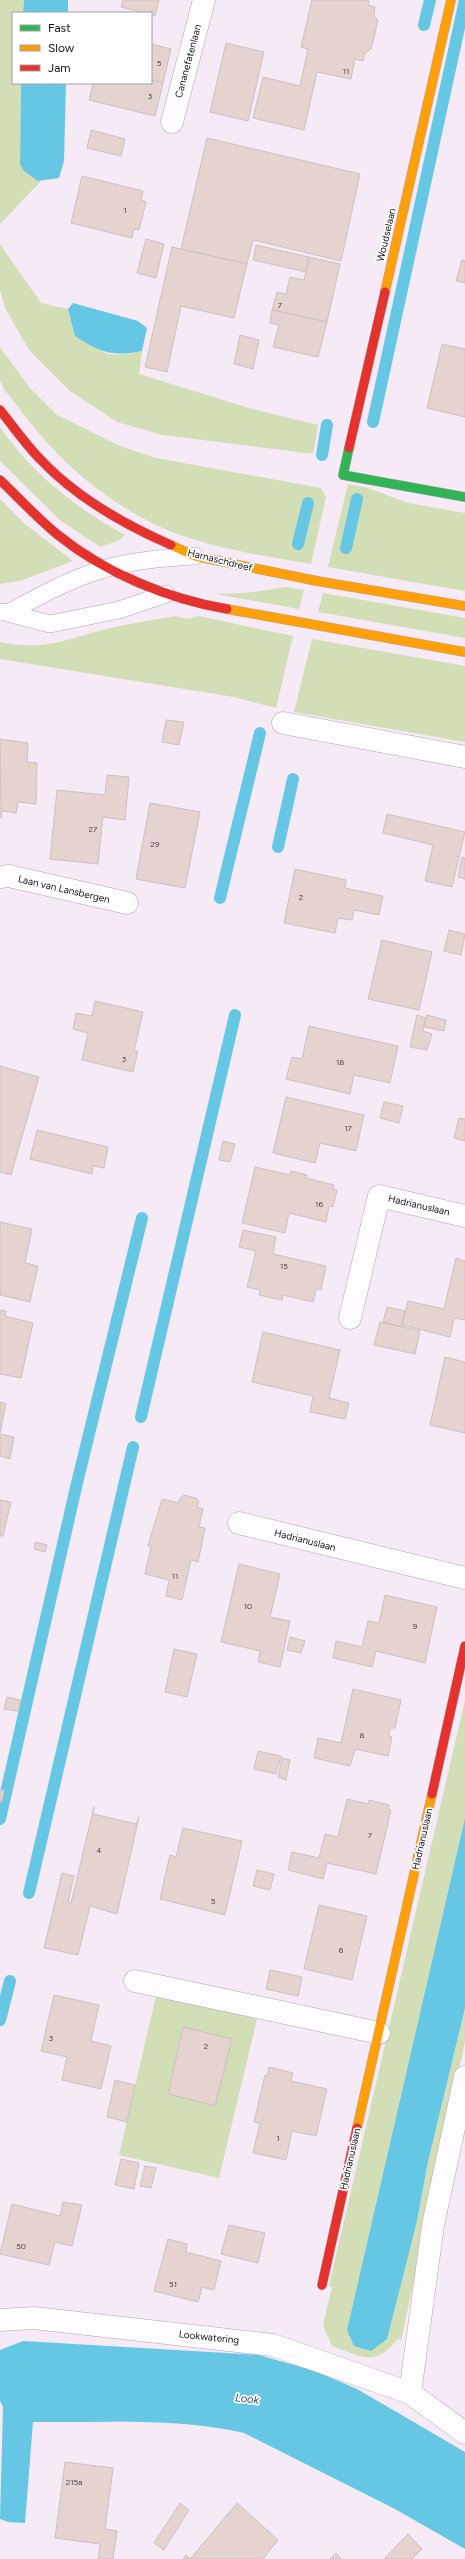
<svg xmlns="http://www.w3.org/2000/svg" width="465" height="2559" font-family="Figtree,sans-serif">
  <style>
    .green { fill: #d2deb6 }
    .water { fill: #66c7e4 }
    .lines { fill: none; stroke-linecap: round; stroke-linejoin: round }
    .stream { stroke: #66c7e4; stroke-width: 12 }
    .building { fill: #e4d3ce; stroke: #cbc1c3 }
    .lane-casing { stroke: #afa7af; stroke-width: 18 }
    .street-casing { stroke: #afa7af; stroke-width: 23 }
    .fast-casing { stroke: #afa7af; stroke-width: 10 }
    .slow-casing { stroke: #afa7af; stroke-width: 10 }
    .jam-casing { stroke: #afa7af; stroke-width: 10 }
    .lane { stroke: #fefcfe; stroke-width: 17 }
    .street { stroke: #fefcfe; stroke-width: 22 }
    .fast { stroke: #30b455; stroke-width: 9 }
    .slow { stroke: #ff9f0a; stroke-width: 9 }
    .jam { stroke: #e5322d; stroke-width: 9 }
    .labels { text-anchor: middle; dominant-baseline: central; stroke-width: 3.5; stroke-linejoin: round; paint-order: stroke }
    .number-label { font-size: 8px; fill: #4a4145 }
    .street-label { font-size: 10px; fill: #161017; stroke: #fff }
    .water-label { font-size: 11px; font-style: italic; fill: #1b5161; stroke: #fff }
  </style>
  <rect width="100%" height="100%" fill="#f5eaf5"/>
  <g class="green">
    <polygon points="0,0 24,0 23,13 13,13 13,83 21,83 20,155 40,182 0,224"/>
    <path d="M0,244L41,303L68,309C70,322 74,327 83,336C103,358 113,357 142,351L139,374L249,408L318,425L313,454L163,435L117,422L70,391L29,350L5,308L0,289Z"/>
    <path d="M0,347L29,387L57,415L120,446L156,458L321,488L326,497L311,564C270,557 229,551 189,538C121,516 60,465 19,408C13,400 3,390 0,380C0,371 0,357 0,347Z"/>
    <path d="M0,427C31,473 77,509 125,535L120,540L100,547L61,521L0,461Z"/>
    <polygon points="348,484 368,488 408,503 465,513 465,591 328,567"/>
    <polygon points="0,499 25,524 73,561 20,581 0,584"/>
    <polygon points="286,587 304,590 299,609 216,594 245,593"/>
    <polygon points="323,593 465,618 465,638 318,612"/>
    <path d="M175,616L187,619L199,616L293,636L276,708L234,697L0,659V642C47,652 67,638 111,628C132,623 154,620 175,616Z"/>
    <polygon points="312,639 465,666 465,742 294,712"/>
    <path d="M465,1700V1818L347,2330L417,2221L428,2162L465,2008V2041L401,2341L398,2339C373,2368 364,2357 332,2346L323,2325L332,2287L329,2286Z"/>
    <polygon points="156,1996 257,2019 219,2178 119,2155"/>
  </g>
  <g class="water">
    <polygon points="24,0 68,0 68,13 23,13"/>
    <polygon points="21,83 66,83 64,161 59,178 38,181 24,171 20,164"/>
    <path d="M73,303L138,321L147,328L142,351C112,357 101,353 75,336L68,309Z"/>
    <polygon points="465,1818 465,2008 428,2162 417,2221 387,2339 371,2351 354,2346 347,2330"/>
    <path d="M23,2341L259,2355L315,2371L357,2389L465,2452V2549L395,2509L244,2433C176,2417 102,2423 33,2422L25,2523L8,2522L0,2519L3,2407L0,2401V2350Z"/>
  </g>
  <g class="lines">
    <g class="stream">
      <polyline points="424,25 430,0"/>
      <polyline points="373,422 465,0"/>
      <polyline points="322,455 327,425"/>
      <polyline points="298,544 308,503"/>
      <polyline points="346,548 357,499"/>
      <polyline points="278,847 293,779"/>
      <polyline points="220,898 260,733"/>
      <polyline points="141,1417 235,1015"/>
      <polyline points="0,1819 77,1483 142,1218"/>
      <polyline points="29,1893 133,1447"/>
      <polyline points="0,2020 10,1981"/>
    </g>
  </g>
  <g class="building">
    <polygon points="123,0 159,0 155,16 121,7"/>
    <polygon points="312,0 363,0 369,1 368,5 375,7 374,15 378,21 371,49 365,53 363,61 355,59 351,79 317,72 304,130 253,118 263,77 300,86 308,49 301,47"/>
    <polygon points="226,43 264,52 248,121 210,112"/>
    <polygon points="151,44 171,49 163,83 151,80"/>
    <polygon points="151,80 163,83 155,116 89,100 93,83 151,83"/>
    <polygon points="91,130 125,139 121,156 87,148"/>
    <polygon points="207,138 360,174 341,261 253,240 247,264 181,249"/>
    <polygon points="82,176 143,191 141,200 146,202 139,230 134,229 132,238 71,223"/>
    <polygon points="146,239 164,244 156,278 137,273"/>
    <polygon points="256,245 309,257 306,272 253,260"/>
    <polygon points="172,247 247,264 234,318 181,306 167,372 145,367"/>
    <polygon points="309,257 340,264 327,322 272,310 277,292 286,294 290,277 304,280"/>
    <polygon points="462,260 465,261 465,283 456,281"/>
    <polygon points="272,310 327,322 318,357 273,347 279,325 270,323"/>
    <polygon points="240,335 259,340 253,369 234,364"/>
    <polygon points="442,344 465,349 465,417 427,408"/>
    <polygon points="166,720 184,722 179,745 162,742"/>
    <polygon points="0,739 28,743 27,762 37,763 36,804 18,802 16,813 2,811 1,818"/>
    <polygon points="107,775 129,777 125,820 103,817 98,864 50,859 57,790 105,795"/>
    <polygon points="150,803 200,812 185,888 136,879"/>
    <polygon points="387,814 465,832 452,887 425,881 433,845 383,833"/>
    <polygon points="462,857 465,858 465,879 458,877"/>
    <polygon points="295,869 346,880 345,888 383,896 379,915 354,910 352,920 338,918 335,933 284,923"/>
    <polygon points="449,930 465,934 461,955 444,951"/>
    <polygon points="382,940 432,952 419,1010 368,999"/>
    <polygon points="95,1001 143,1012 134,1051 138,1051 133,1072 82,1060 88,1033 73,1029 76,1013 92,1016"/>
    <polygon points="417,1015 426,1018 423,1031 432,1034 427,1050 410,1047"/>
    <polygon points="427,1015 446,1020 444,1031 424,1027"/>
    <polygon points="309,1026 398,1046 390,1083 354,1075 350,1094 286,1079 292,1057 302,1059"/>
    <polygon points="0,1066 39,1077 11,1175 0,1172"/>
    <polygon points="286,1097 364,1115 356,1151 320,1143 315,1163 273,1153"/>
    <polygon points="384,1102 403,1106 399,1123 380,1118"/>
    <polygon points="459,1118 465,1119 465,1141 454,1138"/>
    <polygon points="37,1130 108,1147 104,1168 93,1166 92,1174 30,1159"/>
    <polygon points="223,1141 235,1144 230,1162 219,1160"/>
    <polygon points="255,1167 290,1175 291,1171 307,1175 306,1178 334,1185 333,1189 337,1190 333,1207 329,1206 326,1222 289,1213 285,1233 242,1223"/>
    <polygon points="0,1222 32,1229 25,1263 38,1266 30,1302 0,1295"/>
    <polygon points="243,1230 276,1237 273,1254 326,1266 321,1290 316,1289 313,1302 283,1295 282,1300 259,1295 260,1290 247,1287 256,1251 239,1247"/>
    <polygon points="456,1258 465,1261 465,1320 454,1318 450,1337 402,1325 408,1301 444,1309"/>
    <polygon points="387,1307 405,1311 401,1327 383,1322"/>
    <polygon points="0,1310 6,1311 5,1316 33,1323 21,1378 0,1374"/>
    <polygon points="380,1322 420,1331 415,1354 374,1345"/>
    <polygon points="263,1332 340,1350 329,1398 349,1403 345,1419 310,1412 313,1396 252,1382"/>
    <polygon points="445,1357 465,1362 465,1433 430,1425"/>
    <polygon points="0,1402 6,1404 0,1433"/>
    <polygon points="0,1434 14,1437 10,1459 0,1456"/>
    <polygon points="184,1495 196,1498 199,1502 197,1507 203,1509 199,1527 205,1528 198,1562 191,1560 182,1600 166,1596 169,1580 145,1574 151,1547 148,1546 162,1499 179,1503 180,1498"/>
    <polygon points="0,1500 11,1502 3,1536 0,1536"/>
    <polygon points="35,1542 47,1545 45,1552 34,1549"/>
    <polygon points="239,1564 280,1574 270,1617 290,1621 280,1667 258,1662 260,1651 221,1642"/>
    <polygon points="385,1595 437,1607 425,1663 376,1651 372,1667 333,1658 336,1641 362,1647 368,1621 379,1623"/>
    <polygon points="290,1637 305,1641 301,1653 287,1650"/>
    <polygon points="174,1649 197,1654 187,1697 165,1692"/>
    <polygon points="353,1689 401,1700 395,1728 390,1728 389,1736 392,1737 388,1756 355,1749 350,1766 314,1758 318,1738 341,1743"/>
    <polygon points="7,1697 21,1700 18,1711 4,1709"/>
    <polygon points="258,1751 281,1756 276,1774 254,1769"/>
    <polygon points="282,1758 290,1760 286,1780 278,1777"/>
    <polygon points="0,1790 4,1790 2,1802 0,1802"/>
    <polygon points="347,1799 368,1804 369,1800 389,1805 388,1809 391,1810 376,1874 327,1863 323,1879 288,1870 292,1852 319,1858 325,1834 338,1837"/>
    <polygon points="94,1807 93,1814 136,1824 139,1817 117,1914 90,1906 78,1955 44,1948 62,1873 74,1876 68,1903 71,1903"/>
    <polygon points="183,1828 242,1841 225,1915 160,1899 170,1855 176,1857"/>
    <polygon points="257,1870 274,1874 270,1890 253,1886"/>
    <polygon points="319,1905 367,1916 352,1980 304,1969"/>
    <polygon points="270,1970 302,1977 298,1996 266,1989"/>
    <polygon points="54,1995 99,2005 91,2041 111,2046 101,2089 62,2080 67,2057 41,2051"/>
    <polygon points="183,2027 232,2039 215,2106 168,2094"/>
    <polygon points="269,2067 293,2073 291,2081 327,2089 316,2136 292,2131 286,2160 253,2153 260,2123 254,2122 265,2075 267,2076"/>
    <polygon points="115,2080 135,2085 127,2122 107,2117"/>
    <polygon points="121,2159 139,2163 134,2189 115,2185"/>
    <polygon points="145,2166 156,2168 151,2188 140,2186"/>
    <polygon points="63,2202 82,2205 72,2246 55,2242 49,2265 0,2254 12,2204 60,2216"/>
    <polygon points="229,2225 265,2233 258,2263 221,2254"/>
    <polygon points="168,2239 187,2244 186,2252 221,2261 214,2290 202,2287 198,2302 154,2291"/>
    <polygon points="65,2462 113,2468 105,2529 117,2531 113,2559 98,2559 100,2544 55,2538"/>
    <polygon points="180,2503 189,2510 164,2550 154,2543"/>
    <polygon points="237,2503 278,2540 263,2559 183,2559 186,2555 190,2559"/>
    <polygon points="408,2534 422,2549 412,2559 384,2559"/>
    <polygon points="336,2553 341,2559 330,2559"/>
  </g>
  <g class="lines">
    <g class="lane-casing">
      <g id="lane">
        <polyline points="4,612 50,624 119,610 166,594"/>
        <path d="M10,612C41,595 72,578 107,568C135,560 166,558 195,556"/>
      </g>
    </g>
    <g class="street-casing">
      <g id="street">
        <polyline points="172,122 204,0"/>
        <polyline points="283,723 465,757"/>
        <polyline points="0,877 9,876 127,903"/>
        <polyline points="350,1318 379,1196 465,1216"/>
        <polyline points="239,1523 465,1578"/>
        <polyline points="135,1981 379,2033"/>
        <polyline points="0,2320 34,2318 273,2345 410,2393 465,2433"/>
        <polyline points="410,2393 433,2225 465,2077"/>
      </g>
    </g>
    <g class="fast-casing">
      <polyline id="fast" points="349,448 343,475 465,497"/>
    </g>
    <g class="slow-casing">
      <g id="slow">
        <polyline points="385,292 451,0"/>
        <polyline points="171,545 195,556 317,581 465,606"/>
        <polyline points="227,609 465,652"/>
        <polyline points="357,2128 432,1794"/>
      </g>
    </g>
    <g class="jam-casing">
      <g id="jam">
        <path d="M0,410C13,426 26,445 41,460C77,498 123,524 171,545"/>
        <polyline points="349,448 385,292"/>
        <path d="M0,480C19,498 37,518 58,535C105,573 168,599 227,609"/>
        <polyline points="432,1794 465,1646"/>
        <polyline points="322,2285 357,2128"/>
      </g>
    </g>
    <use href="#lane" class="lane"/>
    <use href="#street" class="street"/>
    <use href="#fast" class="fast"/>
    <use href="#slow" class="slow"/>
    <use href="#jam" class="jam"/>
  </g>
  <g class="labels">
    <g class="number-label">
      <text x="159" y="63">5</text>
      <text x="346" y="71">11</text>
      <text x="150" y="96">3</text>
      <text x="125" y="210">1</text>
      <text x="280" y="305">7</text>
      <text x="93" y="829">27</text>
      <text x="155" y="844">29</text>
      <text x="301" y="897">2</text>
      <text x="124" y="1059">3</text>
      <text x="340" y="1062">18</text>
      <text x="348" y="1128">17</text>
      <text x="319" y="1204">16</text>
      <text x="284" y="1266">15</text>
      <text x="175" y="1576">11</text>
      <text x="248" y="1606">10</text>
      <text x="415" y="1626">9</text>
      <text x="362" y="1735">8</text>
      <text x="370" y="1835">7</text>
      <text x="99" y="1850">4</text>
      <text x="213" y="1901">5</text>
      <text x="341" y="1950">6</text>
      <text x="51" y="2038">3</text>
      <text x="206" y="2046">2</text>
      <text x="278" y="2138">1</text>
      <text x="21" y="2246">50</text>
      <text x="173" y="2284">51</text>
      <text x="74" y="2482">215a</text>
    </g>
    <g class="street-label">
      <text transform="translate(188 61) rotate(-75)">Cananefatenlaan</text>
      <text transform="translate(386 235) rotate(-77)">Woudselaan</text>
      <text transform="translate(220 560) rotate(14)">Harnaschdreef</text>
      <text transform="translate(64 889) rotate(13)">Laan van Lansbergen</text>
      <text transform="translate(419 1205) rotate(13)">Hadrianuslaan</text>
      <text transform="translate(305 1540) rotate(14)">Hadrianuslaan</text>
      <text transform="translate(422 1839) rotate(-77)">Hadrianuslaan</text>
      <text transform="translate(350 2159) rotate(-77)">Hadrianuslaan</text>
      <text transform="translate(209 2337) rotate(6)">Lookwatering</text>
    </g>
    <g class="water-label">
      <text transform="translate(247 2399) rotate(6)">Look</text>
    </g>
  </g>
  <rect x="12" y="12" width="140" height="72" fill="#ffffff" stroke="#a29fa2"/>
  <rect x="20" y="25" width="20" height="6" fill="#30b455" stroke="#a29fa2"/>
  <text x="48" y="32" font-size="12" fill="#161017">Fast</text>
  <rect x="20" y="45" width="20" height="6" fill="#ff9f0a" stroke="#a29fa2"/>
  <text x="48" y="52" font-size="12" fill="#161017">Slow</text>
  <rect x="20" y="65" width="20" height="6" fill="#e5322d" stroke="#a29fa2"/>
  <text x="48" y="72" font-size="12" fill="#161017">Jam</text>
</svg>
